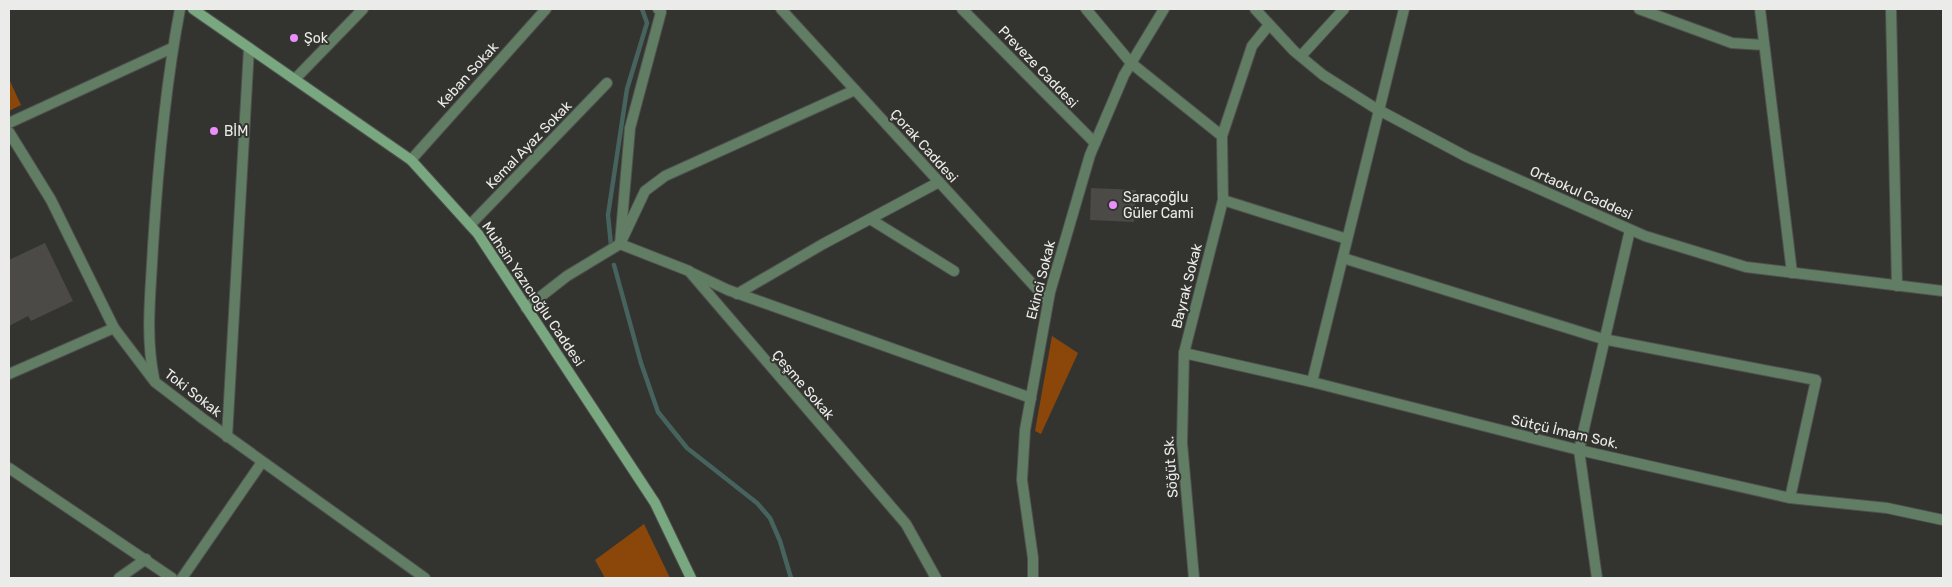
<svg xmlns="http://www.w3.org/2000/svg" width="1952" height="587" font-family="Rubik,sans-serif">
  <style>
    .green { fill: #8b470a }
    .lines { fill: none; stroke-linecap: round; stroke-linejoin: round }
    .stream { stroke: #46635e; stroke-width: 4.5 }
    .building { fill: #4c4a47 }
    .minor-casing { stroke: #50514e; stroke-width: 12 }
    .tertiary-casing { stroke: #50514e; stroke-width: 12 }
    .secondary-casing { stroke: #50514e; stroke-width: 12 }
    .minor { stroke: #617e65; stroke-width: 10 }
    .tertiary { stroke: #617e65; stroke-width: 10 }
    .secondary { stroke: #79a880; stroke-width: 10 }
    .poi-dot { fill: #ea8dfd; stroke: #333430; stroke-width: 2 }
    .labels { text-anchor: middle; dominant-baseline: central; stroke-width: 4; stroke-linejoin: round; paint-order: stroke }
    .poi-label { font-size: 14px; fill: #ebece9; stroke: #333430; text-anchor: start }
    .street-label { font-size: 14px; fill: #ebece9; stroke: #333430 }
  </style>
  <rect width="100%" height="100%" fill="#333430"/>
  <g class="green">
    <polygon points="9,79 21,105 9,111"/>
    <polygon points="1052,336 1078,353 1041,434 1035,431"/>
    <polygon points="644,524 670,578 605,578 595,560"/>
  </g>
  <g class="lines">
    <g class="stream">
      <polyline points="611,245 608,215 627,89 647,23 642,9"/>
      <polyline points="614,265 641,363 658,412 687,448 757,503 770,518 780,541 791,578"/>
    </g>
  </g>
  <g class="building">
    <polygon points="1091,188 1136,190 1134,222 1090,220"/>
    <polygon points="45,243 73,301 31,321 28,316 9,326 9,260"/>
  </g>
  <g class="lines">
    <g class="minor-casing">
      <g id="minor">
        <polyline points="658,9 661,12 630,128 620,244 689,271 906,524 936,578"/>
        <polyline points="781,9 1048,301"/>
        <polyline points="962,9 1095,143"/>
        <polyline points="1086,9 1131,63 1222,136 1252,46 1269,25"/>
        <polyline points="1255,9 1294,51 1323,75 1375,108 1467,157 1645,236 1746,267 1943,291"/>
        <polyline points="1639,9 1732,43 1764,45"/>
        <polyline points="1760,9 1792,273"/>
        <polyline points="1891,9 1897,286"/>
        <polyline points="1301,56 1344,9"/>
        <polyline points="295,79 363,9"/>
        <polyline points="9,123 172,48"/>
        <polyline points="9,132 51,200 114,328 155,382 202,418 425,578"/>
        <polyline points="411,160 546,9"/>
        <polyline points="1223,200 1347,239"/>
        <polyline points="870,219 954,271"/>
        <polyline points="470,225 607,83"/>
        <polyline points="1343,258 1603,339 1816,380 1790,498"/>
        <polyline points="692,273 728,290 1031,398"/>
        <polyline points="737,294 823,244 939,182"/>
        <polyline points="526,308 567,276 620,244 645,191 665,176 855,90"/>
        <polyline points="1184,353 1312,382 1579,450 1790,498 1887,508 1943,520"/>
        <polyline points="9,374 114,328"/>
        <path d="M154,378C145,334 151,290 153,246C158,166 165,87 180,9"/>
        <polyline points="1312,382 1404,9"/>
        <polyline points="227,437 249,48"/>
        <polyline points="182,578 262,462"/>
        <polyline points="1033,578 1033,558 1022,480 1025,430 1050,292 1090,155 1124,75 1164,9"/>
        <polyline points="1194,578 1182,443 1184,353 1223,200 1222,136"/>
        <polyline points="1597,578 1579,450 1630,230"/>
      </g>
    </g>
    <g class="tertiary-casing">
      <g id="tertiary">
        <polyline points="9,468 172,578"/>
        <polyline points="119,578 146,559"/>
      </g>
    </g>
    <g class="secondary-casing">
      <polyline id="secondary" points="193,9 411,160 478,234 655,503 691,578"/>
    </g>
    <use href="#minor" class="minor"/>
    <use href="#tertiary" class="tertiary"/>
    <use href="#secondary" class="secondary"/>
  </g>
  <g class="poi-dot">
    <circle cx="294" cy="38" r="5"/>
    <circle cx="214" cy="131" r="5"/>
    <circle cx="1113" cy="205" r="5"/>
  </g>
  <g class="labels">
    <g class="poi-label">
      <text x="304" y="38">Şok</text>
      <text x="224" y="131">BİM</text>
      <text x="1123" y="197">Saraçoğlu<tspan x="1123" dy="16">Güler Cami</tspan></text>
    </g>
    <g class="street-label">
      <text transform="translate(1038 67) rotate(46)">Preveze Caddesi</text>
      <text transform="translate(468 75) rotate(-48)">Keban Sokak</text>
      <text transform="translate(529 145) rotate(-46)">Kemal Ayaz Sokak</text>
      <text transform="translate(924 146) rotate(48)">Çorak Caddesi</text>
      <text transform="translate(1581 193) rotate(24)">Ortaokul Caddesi</text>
      <text transform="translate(1041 280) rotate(-76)">Ekinci Sokak</text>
      <text transform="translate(1187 286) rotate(-76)">Bayrak Sokak</text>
      <text transform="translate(533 294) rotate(56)">Muhsin Yazıcıoğlu Caddesi</text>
      <text transform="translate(803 385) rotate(49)">Çeşme Sokak</text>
      <text transform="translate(193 393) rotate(38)">Toki Sokak</text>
      <text transform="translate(1565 432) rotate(13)">Sütçü İmam Sok.</text>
      <text transform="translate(1171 467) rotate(-94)">Söğüt Sk.</text>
    </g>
  </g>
  <rect width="1952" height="587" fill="none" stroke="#ebece9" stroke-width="20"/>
</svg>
